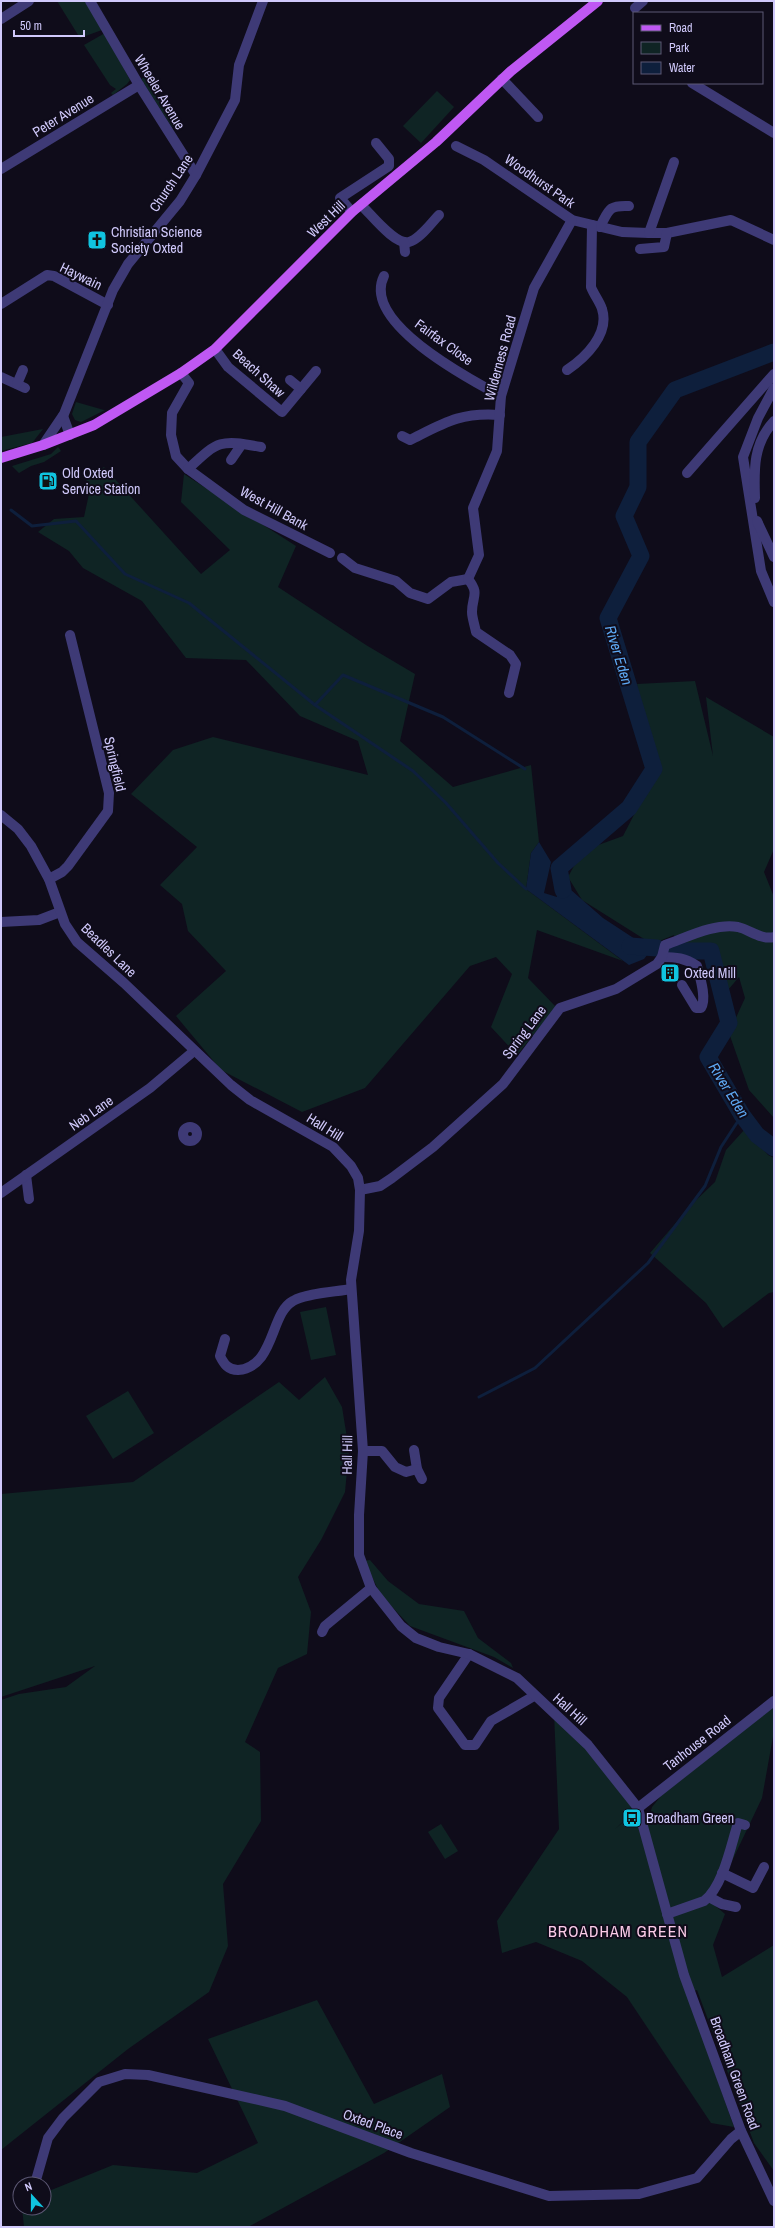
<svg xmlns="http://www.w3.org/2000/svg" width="775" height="2228" font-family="'Archivo Narrow',sans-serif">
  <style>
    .green { fill: #0f2424 }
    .water { fill: #0e1f3c }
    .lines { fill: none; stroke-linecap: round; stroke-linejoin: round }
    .stream { stroke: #0e1f3c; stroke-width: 3 }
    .river { stroke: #0e1f3c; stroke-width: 17 }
    .minor { stroke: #3e3a76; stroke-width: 10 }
    .tertiary { stroke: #3e3a76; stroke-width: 10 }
    .primary { stroke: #bf58f3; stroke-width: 10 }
    .labels { text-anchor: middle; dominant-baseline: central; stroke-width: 4; stroke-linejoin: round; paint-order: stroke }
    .street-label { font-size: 14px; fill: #d0c9fb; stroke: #0f0c1a }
    .poi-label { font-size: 14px; fill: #d0c9fb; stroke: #0f0c1a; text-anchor: start }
    .water-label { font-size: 15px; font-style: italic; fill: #5ea9f4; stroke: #0f0c1a }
    .quarter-label { font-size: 16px; letter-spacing: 1px; fill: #fbcbe8; stroke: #0f0c1a }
  </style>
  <rect width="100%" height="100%" fill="#0f0c1a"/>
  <g class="green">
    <polygon points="57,1 86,1 102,30 80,38"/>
    <polygon points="105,33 130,80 127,84 113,95 111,93 116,89 110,85 84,45"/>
    <polygon points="144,77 176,125 172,127 141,79"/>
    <polygon points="437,91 454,107 421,143 403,126"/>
    <polygon points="76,402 104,410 105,410 81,422 75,420 72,414"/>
    <polygon points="43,429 32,443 1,451 1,437"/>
    <polygon points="58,447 61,451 44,462 31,466 19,473 12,466 51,454"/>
    <polygon points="104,467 201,574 230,550 181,502 184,474 296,546 278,587 366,645 415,674 400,741 453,787 531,765 539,842 531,853 526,889 623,961 537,930 528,978 556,1007 517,1055 491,1027 512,974 496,957 470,966 365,1088 302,1112 221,1070 176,1016 226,971 188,931 182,904 160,885 197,847 131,794 173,750 213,737 368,775 358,741 300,716 246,660 186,658 142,601 83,568 69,551 38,532 54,519 84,517 89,494 86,477"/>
    <polygon points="695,681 713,756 706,697 774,737 774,849 764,872 774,897 774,1118 749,1090 729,1033 745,998 739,977 728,990 718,957 676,951 674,935 652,944 582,900 568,877 582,851 623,836 651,782 637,684"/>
    <polygon points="745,1129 768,1155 774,1158 774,1292 769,1293 723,1328 706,1303 650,1253 692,1204 715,1182 726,1150"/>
    <polygon points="326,1307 336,1355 311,1360 300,1312"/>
    <polygon points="325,1377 342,1407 349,1450 345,1492 321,1540 298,1577 311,1612 307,1654 278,1668 245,1742 260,1752 261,1821 223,1884 228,1946 209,1992 128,2049 1,2150 1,1700 19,1694 66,1687 95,1666 1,1697 1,1494 133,1482 279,1382 299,1400"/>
    <polygon points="128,1391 154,1433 113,1459 86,1416"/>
    <polygon points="370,1560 388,1581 419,1604 464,1611 478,1638 511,1663 513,1668 494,1657 410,1626 381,1595 364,1561"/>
    <polygon points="774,1706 774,1731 762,1798 712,1903 725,1914 713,1945 722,1977 774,1945 774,2171 754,2143 697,1990 687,1994 734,2127 711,2123 627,1997 582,1961 536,1942 502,1953 497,1921 559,1829 554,1713 638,1808 615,1829 633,1814 637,1826 648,1822 652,1807 661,1796"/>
    <polygon points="441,1824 458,1851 445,1859 428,1832"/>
    <polygon points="317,2000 374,2104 442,2074 450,2107 384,2153 248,2227 24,2227 22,2208 44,2208 44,2193 113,2165 197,2173 258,2143 208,2039"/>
  </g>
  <polygon class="water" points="539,842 551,862 544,893 557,897 555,879 559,868 563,883 603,918 635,939 653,947 644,959 629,965 526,889 531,853"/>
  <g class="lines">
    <g class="stream">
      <polyline points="11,510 32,526 76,521 125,574 189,603 315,705 413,771 446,803 498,863 526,889"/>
      <polyline points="315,705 343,675 443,717 525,769"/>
      <polyline points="479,1397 535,1368 648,1263 705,1186 721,1147 742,1115"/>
    </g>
    <g class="river">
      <polyline points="563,890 559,868 629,808 654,769 608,618 641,556 624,516 638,487 638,442 675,390 774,352"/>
      <polyline points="630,946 657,948"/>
      <polyline points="671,951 711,951 729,1023 708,1057 742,1115 757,1135 774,1148"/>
    </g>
    <g class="minor">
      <polyline points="90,1 139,85 196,175"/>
      <polyline points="635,8 643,1"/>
      <polyline points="1,19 29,1"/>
      <polyline points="502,79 538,117"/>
      <polyline points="692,83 774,133"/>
      <polyline points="456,146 484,160 572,220 622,232 649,233 667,233 731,220 774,240"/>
      <polyline points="1,169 139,85"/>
      <path d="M361,205C371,214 395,246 409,242C420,239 431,223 439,215"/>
      <polyline points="352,212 340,198 389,166 389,159 376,143"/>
      <path d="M600,227C609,210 608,205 629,206"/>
      <polyline points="649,233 674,162"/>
      <polyline points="404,242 405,252"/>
      <polyline points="640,249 664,247 667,233"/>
      <path d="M384,276C361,322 469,379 501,396"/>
      <polyline points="1,304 47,275 54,276 108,305"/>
      <polyline points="215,349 228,367 282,412 316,371"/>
      <path d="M567,370C585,358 610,334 602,309C600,302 594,295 591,287L592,225"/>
      <polyline points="181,373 189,383 172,413 171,435 176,456 188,469 244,510 330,553"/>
      <polyline points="1,377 25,388"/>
      <polyline points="290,380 301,389"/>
      <polyline points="17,384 23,370"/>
      <polyline points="774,388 758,418 743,457 761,571 774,602"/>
      <polyline points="63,416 70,435"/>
      <path d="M402,436L410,440C444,423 460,412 500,415"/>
      <polyline points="43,445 64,414 113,290 128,264 180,201 196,175 235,100 239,65 263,1"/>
      <polyline points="231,460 242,444"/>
      <path d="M188,469C218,441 219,439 261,447"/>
      <polyline points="687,473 774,374"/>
      <path d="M755,498C754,469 753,444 774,421"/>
      <polyline points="757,521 774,557"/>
      <polyline points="342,558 355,568 396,581 410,593 428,599 451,582 468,579"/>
      <polyline points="468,579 479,555 473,508 497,451 501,396 534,288 572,220"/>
      <path d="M468,579C480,594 472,596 472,612C472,618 475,626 476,632L510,655L516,664L509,693"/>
      <polyline points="49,879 62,872 68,866 108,811 109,793 70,635"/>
      <polyline points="1,922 39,920 60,912"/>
      <path d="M662,957C676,957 685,958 697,966C700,977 707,998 701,1008H696L682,985"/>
      <circle cx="190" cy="1134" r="7"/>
      <polyline points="26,1175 29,1199"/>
      <path d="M360,1190L380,1186L392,1178L433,1147L503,1084L560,1008L616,989L657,964L662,957L665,945C688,937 714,923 738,927C750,930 761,940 774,937"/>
      <polyline points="1,1193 150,1088 194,1051"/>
      <path d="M225,1339L220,1356C224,1364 228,1370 238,1370C275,1367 270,1313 293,1301C307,1293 335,1292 351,1289"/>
      <polyline points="414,1450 417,1469 422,1479"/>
      <polyline points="363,1451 382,1451 395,1467 406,1472 417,1469"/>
      <polyline points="322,1632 325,1626 371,1588"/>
      <polyline points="469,1654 439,1698 438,1708 465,1745 475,1745 491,1721 534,1696"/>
      <polyline points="638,1808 774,1701"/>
      <polyline points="722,1873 753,1888 764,1867"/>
      <polyline points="709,1897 722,1904 736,1907"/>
      <path d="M667,1914L704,1901C723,1887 731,1845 738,1823L745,1825"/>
      <polyline points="37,2184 36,2180 48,2138 63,2118 99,2082 125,2074 148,2075 285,2106 411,2153 549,2196 639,2194 697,2178 731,2139 741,2131"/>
      <polyline points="44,2201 45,2203"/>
    </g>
    <polyline class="tertiary" points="1,815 18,829 31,846 49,879 65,924 77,942 124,983 231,1085 250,1100 333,1147 351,1166 358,1178 360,1190 359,1231 351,1280 363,1451 359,1515 359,1555 371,1588 401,1626 416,1638 439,1647 469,1654 517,1678 588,1745 638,1808 684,1975 741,2131 774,2201"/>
    <polyline class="primary" points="1,458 43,445 94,425 181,373 215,349 352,212 436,142 511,71 598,1"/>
  </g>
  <defs>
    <g id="church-square" transform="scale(1)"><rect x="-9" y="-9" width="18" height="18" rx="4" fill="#10c4e0" stroke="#0f0c1a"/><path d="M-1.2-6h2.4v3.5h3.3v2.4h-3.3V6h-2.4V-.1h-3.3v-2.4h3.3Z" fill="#111"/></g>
    <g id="fuel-square" transform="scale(1)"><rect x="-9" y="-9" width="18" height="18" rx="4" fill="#10c4e0" stroke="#0f0c1a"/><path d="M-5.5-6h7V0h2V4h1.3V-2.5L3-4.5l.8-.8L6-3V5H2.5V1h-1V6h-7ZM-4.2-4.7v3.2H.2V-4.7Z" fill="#111"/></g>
    <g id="building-square" transform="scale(1)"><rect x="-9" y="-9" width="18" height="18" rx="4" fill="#10c4e0" stroke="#0f0c1a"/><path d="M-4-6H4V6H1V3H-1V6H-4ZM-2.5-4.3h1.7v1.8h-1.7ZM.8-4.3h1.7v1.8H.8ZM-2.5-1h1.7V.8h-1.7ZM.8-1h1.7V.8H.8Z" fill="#111"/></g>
    <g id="bus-square" transform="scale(1)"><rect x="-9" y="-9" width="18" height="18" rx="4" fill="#10c4e0" stroke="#0f0c1a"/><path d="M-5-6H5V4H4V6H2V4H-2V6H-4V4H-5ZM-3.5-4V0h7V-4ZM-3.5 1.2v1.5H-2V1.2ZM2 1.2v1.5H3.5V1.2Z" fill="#111"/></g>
  </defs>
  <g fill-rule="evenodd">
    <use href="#church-square" x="97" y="240"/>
    <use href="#fuel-square" x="48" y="481"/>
    <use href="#building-square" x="670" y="973"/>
    <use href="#bus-square" x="632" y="1818"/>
  </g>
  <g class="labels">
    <g class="street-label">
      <text transform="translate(160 92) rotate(59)">Wheeler Avenue</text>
      <text transform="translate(63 115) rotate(-32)">Peter Avenue</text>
      <text transform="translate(540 181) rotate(35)">Woodhurst Park</text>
      <text transform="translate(171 183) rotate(-56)">Church Lane</text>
      <text transform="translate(326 219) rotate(-44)">West Hill</text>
      <text transform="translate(81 276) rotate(26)">Haywain</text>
      <text transform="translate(444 342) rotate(36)">Fairfax Close</text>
      <text transform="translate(500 358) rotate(-75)">Wilderness Road</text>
      <text transform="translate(259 373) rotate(42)">Beach Shaw</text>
      <text transform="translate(274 508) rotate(29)">West Hill Bank</text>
      <text transform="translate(115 764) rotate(77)">Springfield</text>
      <text transform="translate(109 950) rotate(44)">Beadles Lane</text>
      <text transform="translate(524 1032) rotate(-53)">Spring Lane</text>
      <text transform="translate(91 1113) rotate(-35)">Neb Lane</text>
      <text transform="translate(325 1127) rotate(32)">Hall Hill</text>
      <text transform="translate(347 1455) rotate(-89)">Hall Hill</text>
      <text transform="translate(570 1709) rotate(42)">Hall Hill</text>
      <text transform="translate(697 1743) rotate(-38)">Tanhouse Road</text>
      <text transform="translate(735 2073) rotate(70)">Broadham Green Road</text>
      <text transform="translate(373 2124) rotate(20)">Oxted Place</text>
    </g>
    <g class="poi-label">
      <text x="111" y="232">Christian Science<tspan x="111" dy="16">Society Oxted</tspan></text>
      <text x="62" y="473">Old Oxted<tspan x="62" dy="16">Service Station</tspan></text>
      <text x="684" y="973">Oxted Mill</text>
      <text x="646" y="1818">Broadham Green</text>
    </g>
    <g class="water-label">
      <text transform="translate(619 655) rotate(73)">River Eden</text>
      <text transform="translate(729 1090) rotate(58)">River Eden</text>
    </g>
    <g class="quarter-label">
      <text x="618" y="1931">BROADHAM GREEN</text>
    </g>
  </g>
  <rect width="775" height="2228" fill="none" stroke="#d0c9fb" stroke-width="4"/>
  <rect x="633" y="12" width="130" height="72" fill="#0f0c1a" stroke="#5c5874"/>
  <rect x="641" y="25" width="20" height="6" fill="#bf58f3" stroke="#5c5874"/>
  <text x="669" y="32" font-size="12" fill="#d0c9fb">Road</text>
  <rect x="641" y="42" width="20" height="12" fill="#0f2424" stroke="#5c5874"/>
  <text x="669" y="52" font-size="12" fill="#d0c9fb">Park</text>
  <rect x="641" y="62" width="20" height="12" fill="#0e1f3c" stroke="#5c5874"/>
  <text x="669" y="72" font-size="12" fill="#d0c9fb">Water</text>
  <g transform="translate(32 2196) rotate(339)"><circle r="19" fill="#0f0c1a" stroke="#5c5874"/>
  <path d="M0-3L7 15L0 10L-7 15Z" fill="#10c4e0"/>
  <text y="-6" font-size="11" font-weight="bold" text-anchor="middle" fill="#d0c9fb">N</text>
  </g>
  <path d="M14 30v6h70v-6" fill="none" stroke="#d0c9fb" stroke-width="2"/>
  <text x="20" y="30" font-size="12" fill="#d0c9fb" stroke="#0f0c1a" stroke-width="3" paint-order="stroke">50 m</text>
</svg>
